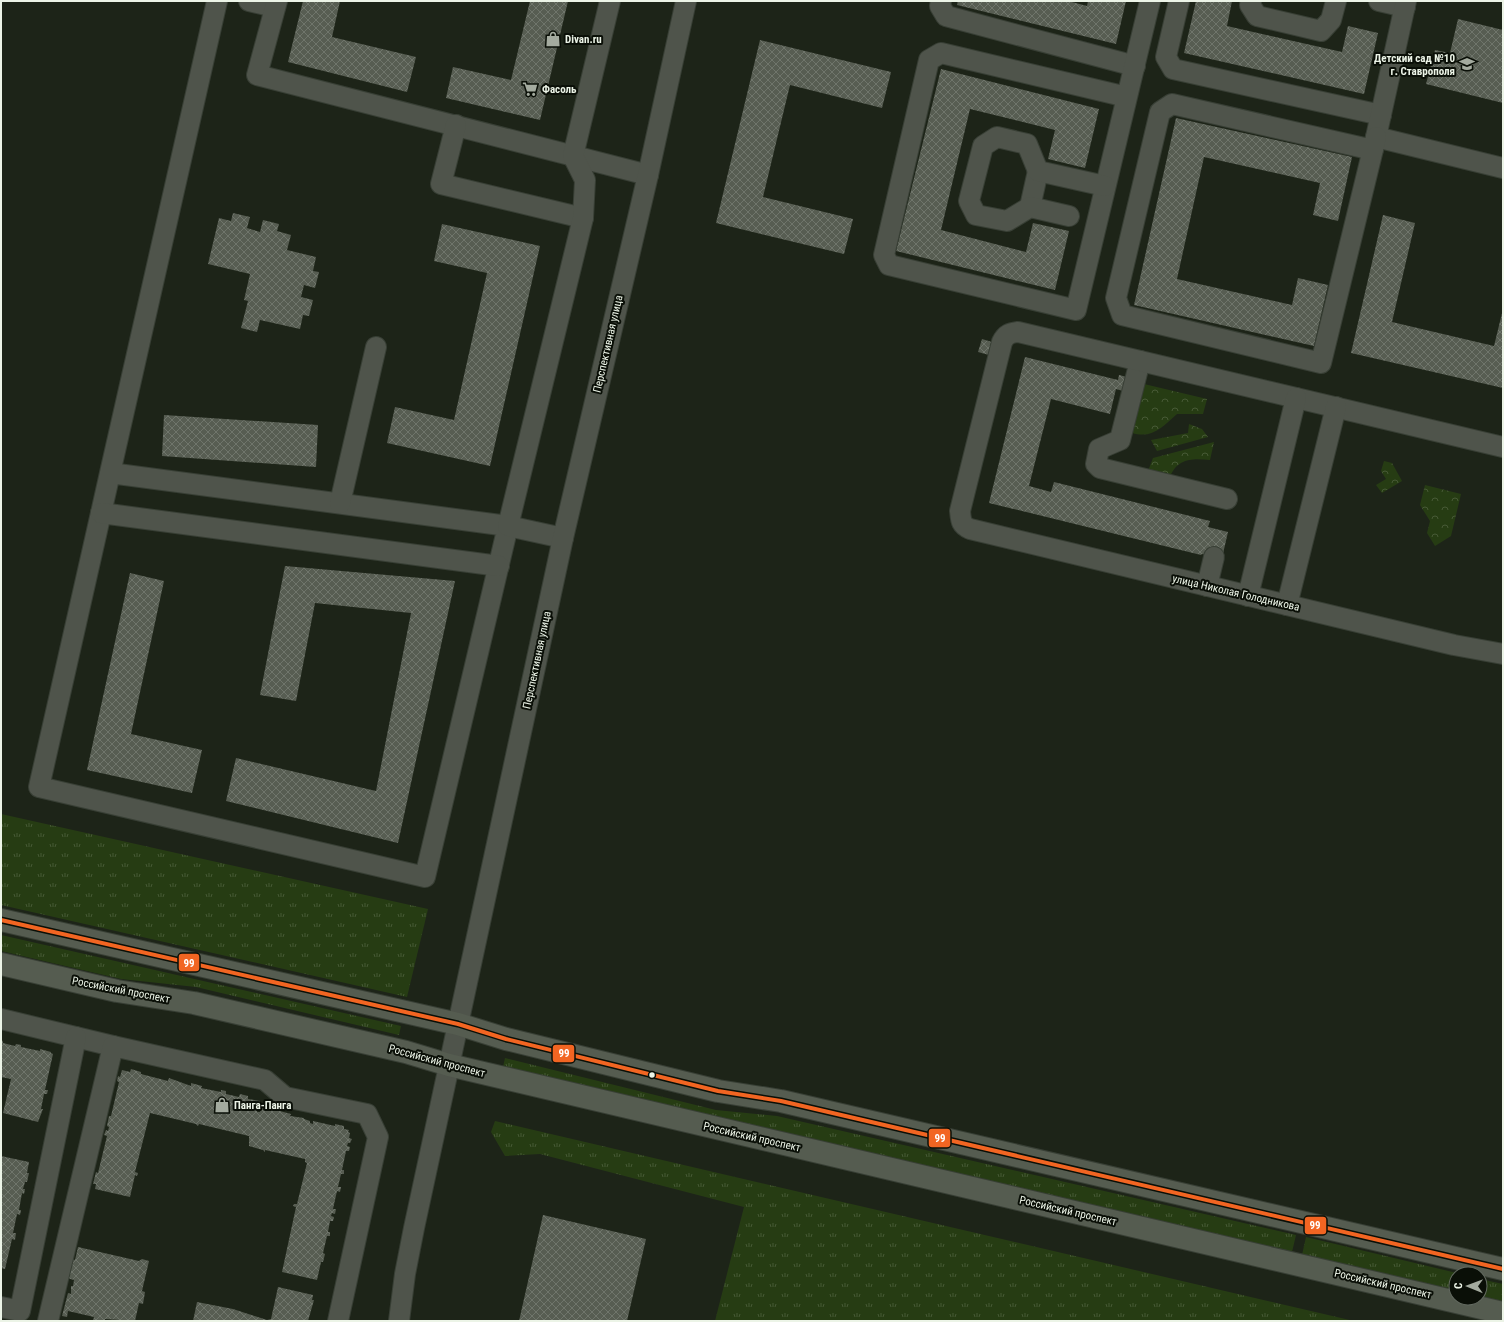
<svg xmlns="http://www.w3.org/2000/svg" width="1504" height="1322" font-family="'Roboto Condensed',sans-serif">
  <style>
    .grass { fill: url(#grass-tufts) }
    .park { fill: url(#park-crowns) }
    .building { fill: url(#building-cross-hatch) }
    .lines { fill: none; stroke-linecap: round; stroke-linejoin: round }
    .minor-casing { stroke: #383f35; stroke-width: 22 }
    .major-casing { stroke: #383f35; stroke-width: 24 }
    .minor { stroke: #4f544b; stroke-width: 20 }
    .major { stroke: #555c50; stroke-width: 22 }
    .bus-1-casing { stroke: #0a0f07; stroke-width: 7 }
    .bus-1 { stroke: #f26522; stroke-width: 4 }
    .bus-dot { fill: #ecf4e7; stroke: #0a0f07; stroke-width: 1.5 }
    .labels { text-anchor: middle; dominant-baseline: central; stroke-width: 4; stroke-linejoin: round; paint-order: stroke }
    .poi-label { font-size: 11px; font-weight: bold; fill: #ecf4e7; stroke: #0a0f07; text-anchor: start }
    .street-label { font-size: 11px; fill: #ecf4e7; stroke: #0a0f07 }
    .line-badge { stroke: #0a0f07; stroke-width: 1.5 }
    .badge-label { font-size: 11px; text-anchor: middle; font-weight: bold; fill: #fff }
  </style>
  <defs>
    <pattern id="grass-tufts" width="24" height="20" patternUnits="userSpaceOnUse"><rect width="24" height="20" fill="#263c13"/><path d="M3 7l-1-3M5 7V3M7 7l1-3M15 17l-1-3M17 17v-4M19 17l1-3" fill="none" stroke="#465935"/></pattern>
    <pattern id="park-crowns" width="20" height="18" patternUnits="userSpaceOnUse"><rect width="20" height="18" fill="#263c13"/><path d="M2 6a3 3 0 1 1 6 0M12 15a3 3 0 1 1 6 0" fill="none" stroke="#465935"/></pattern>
    <pattern id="building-cross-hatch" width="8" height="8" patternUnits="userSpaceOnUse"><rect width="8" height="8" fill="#575d52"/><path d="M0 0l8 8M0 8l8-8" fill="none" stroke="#6f756b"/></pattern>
  </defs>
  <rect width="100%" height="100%" fill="#1d2418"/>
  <g class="grass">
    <polygon points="1,814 428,909 407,997 1,905"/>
    <polygon points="1,935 401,1026 399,1035 196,987 121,979 1,951"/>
    <polygon points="505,1058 716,1110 777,1116 1296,1235 1292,1252 503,1067"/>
    <polygon points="495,1121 1354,1321 715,1321 744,1207 540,1154 505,1156 491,1132"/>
    <polygon points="1306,1237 1461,1274 1456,1274 1456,1291 1302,1255"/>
    <polygon points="1480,1279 1503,1284 1503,1302 1480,1297"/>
  </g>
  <g class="park">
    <path d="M1144,384L1207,399L1203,414H1177C1162,427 1153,439 1132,433Z"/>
    <polygon points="1189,424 1202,429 1208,437 1157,451 1151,440 1188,433"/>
    <path d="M1214,442L1210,460C1193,458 1177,458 1170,477L1148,471L1153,458Z"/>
    <polygon points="1384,461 1392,463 1402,481 1382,493 1376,485 1386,479 1381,471"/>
    <polygon points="1425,485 1461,494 1451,536 1435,546 1427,533 1430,521 1420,505"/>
  </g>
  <g class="building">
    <polygon points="303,1 340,1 332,37 416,57 407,92 288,62"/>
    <polygon points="530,1 568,1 540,120 446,98 453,67 511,80"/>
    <polygon points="958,1 1068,1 1087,6 1088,1 1126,1 1116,44 957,5"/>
    <polygon points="1196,1 1232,1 1227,26 1342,52 1348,26 1378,33 1364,94 1184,53"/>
    <polygon points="1458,19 1503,30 1503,103 1426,84 1435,50 1450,53"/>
    <polygon points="760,40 891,72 882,108 790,85 763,197 853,219 844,254 716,223"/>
    <polygon points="941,69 1099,109 1085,168 1048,159 1055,130 970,109 941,230 1026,252 1033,223 1069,231 1055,290 896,251"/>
    <polygon points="1176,118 1352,157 1338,221 1313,215 1320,183 1204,157 1177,279 1292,305 1298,278 1328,285 1314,346 1134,305"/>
    <polygon points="233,213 250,217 247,228 260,232 263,220 279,224 277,231 291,235 287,250 316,257 313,271 319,272 315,288 304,285 301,297 313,300 309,316 303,315 300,329 260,320 257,332 241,328 248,301 244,300 250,274 208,264 219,218 231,221"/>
    <polygon points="1383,215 1415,223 1392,322 1494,346 1503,309 1503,388 1351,353"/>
    <polygon points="442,224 540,246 490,466 387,443 395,407 454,420 487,273 434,261"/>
    <polygon points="982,339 992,342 989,355 978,352"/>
    <polygon points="1025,357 1118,380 1119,375 1127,377 1123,391 1116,389 1110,414 1051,399 1029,486 1051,492 1054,482 1210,521 1208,527 1228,532 1222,558 1202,554 1201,555 989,503"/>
    <polygon points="164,415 318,425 316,467 162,456"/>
    <polygon points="285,566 455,581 398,843 226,801 236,758 376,791 411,613 315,603 296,701 260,695"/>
    <polygon points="130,573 164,581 131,734 202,750 192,793 87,770"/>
    <polygon points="1,1040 3,1041 3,1043 15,1046 16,1044 21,1045 21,1047 40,1051 40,1049 51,1052 51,1053 53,1054 45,1090 48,1090 47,1094 44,1094 41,1109 43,1109 38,1122 3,1113 11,1079 1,1077"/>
    <polygon points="131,1069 141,1072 141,1074 168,1081 169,1078 191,1086 191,1083 202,1086 201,1088 221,1092 221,1090 226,1091 226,1094 239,1097 240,1094 248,1096 248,1099 260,1101 257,1112 260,1112 262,1105 265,1105 263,1110 268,1111 269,1108 273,1109 273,1107 276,1107 276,1110 291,1114 290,1116 304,1118 304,1119 310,1121 310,1123 313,1124 313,1121 335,1126 335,1124 344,1126 344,1129 349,1130 348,1132 350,1133 349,1138 352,1139 350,1143 348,1143 347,1146 350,1147 349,1151 346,1151 342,1170 344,1170 344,1174 341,1174 338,1187 341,1187 340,1192 337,1191 333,1209 336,1209 335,1214 332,1213 331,1216 334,1217 333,1221 330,1221 328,1232 330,1232 330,1236 327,1236 323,1253 325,1254 323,1262 321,1262 317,1280 282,1272 296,1207 293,1206 294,1204 297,1204 307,1163 305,1162 305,1159 265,1150 265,1152 263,1150 249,1146 249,1136 199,1124 198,1126 196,1124 150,1113 135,1172 138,1173 137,1176 135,1175 130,1197 95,1189 96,1184 93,1184 96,1172 98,1173 107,1136 104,1135 106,1130 108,1131 109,1127 107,1126 109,1116 111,1116 119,1082 117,1081 118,1076 120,1077 122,1070 130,1072"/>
    <polygon points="1,1156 29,1162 27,1173 29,1173 27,1182 25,1182 23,1189 25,1189 24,1194 22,1193 19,1210 21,1210 20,1215 17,1214 13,1233 16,1233 15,1240 12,1239 5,1269 1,1268"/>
    <polygon points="543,1215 646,1239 627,1321 519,1321"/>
    <polygon points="78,1247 139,1261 142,1259 149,1261 142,1291 145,1292 143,1304 139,1303 135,1321 105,1319 105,1321 99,1321 93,1320 94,1317 68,1311 67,1317 62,1316 68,1293 71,1294 71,1286 73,1286 74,1280 67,1278 72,1259 75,1260"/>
    <polygon points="278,1287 313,1295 312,1300 314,1300 308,1321 193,1321 197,1302 233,1309 267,1320 271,1319"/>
  </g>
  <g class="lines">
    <g class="minor-casing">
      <g id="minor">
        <polyline points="249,1 275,7"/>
        <polyline points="277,1 257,75 648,175"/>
        <polyline points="941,1 940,6 946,16 1135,66"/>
        <polyline points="1179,1 1166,57 1173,69 1381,115"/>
        <polyline points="1251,1 1250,5 1257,16 1321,31 1331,20 1336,1"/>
        <polyline points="1379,1 1405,7"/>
        <polyline points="1406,1 1376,137 1503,168"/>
        <polyline points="1127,97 941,53 929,60 884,255 889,265 1076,310 1150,1"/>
        <polyline points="456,125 441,184 583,218"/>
        <polyline points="1373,150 1172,104 1160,112 1116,298 1122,315 1321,363 1376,137"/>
        <polyline points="1030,207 1038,171"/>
        <polyline points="1069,216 1030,207 1007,221 976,215 969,201 983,146 997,137 1027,144 1038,171 1105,186"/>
        <polyline points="1140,361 1120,440 1099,449 1096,464 1100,468 1227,499"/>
        <path d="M1503,447L1018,332C1010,333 1006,334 1002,342L960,511C961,521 961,525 970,529L1454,645L1503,654"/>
        <polyline points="110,473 508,526 425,877 39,787 101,513 110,473 217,1"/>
        <polyline points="340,503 376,347"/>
        <polyline points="101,513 499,566"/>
        <polyline points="563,538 508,526 583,218 585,180 573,156 610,1"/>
        <polyline points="1207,586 1214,557"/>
        <polyline points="1248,596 1296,398"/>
        <polyline points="1287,605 1336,407"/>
        <polyline points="1,1019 113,1046"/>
        <polyline points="1,1307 20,1311 76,1037"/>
        <polyline points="48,1321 113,1046 265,1080 285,1097 367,1114 378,1137 338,1321"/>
        <polyline points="399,1321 405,1274 414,1228 563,538 648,175 686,1"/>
      </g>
    </g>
    <g class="major-casing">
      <g id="major">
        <polyline points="1,920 458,1024 506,1039 718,1091 781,1101 1503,1269"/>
        <polyline points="1,964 117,991 194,1003 406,1052 449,1065 1503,1313"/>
      </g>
    </g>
    <use href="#minor" class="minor"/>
    <use href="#major" class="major"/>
    <g class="bus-1-casing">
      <polyline id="bus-1" points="1,920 458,1024 506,1039 718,1091 781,1101 1503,1269"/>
    </g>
    <use href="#bus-1" class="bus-1"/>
  </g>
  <defs>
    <g id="shop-bare" transform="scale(1.2)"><path d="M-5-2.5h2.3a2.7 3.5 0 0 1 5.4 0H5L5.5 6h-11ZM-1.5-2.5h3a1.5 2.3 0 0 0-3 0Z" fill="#a4ab9f" stroke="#0a0f07" stroke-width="2.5" paint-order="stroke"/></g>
    <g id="school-bare" transform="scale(1.2)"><path d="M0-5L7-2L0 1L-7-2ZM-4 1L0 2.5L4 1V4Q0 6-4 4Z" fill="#a4ab9f" stroke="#0a0f07" stroke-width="2.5" paint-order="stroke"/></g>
    <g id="supermarket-bare" transform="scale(1.2)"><path d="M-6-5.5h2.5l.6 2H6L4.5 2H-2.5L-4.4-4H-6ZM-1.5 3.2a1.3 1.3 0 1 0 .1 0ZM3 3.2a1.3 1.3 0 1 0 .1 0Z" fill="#a4ab9f" stroke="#0a0f07" stroke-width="2.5" paint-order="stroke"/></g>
  </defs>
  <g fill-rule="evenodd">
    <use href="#shop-bare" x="553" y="39"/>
    <use href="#school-bare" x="1467" y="64"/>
    <use href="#supermarket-bare" x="530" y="89"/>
    <use href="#shop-bare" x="222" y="1105"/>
  </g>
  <circle class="bus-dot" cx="652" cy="1075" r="3.5"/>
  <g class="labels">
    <g class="poi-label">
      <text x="565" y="39">Divan.ru</text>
      <text x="1455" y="58" text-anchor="end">Детский сад №10<tspan x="1455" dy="13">г. Ставрополя</tspan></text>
      <text x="542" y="89">Фасоль</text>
      <text x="234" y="1105">Панга-Панга</text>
    </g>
    <g class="street-label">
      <text transform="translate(608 344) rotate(-77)">Перспективная улица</text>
      <text transform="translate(1236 593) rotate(13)">улица Николая Голодникова</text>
      <text transform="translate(537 660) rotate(-78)">Перспективная улица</text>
      <text transform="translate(121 990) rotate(11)">Российский проспект</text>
      <text transform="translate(437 1061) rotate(15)">Российский проспект</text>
      <text transform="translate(752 1137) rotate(13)">Российский проспект</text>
      <text transform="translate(1068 1211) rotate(13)">Российский проспект</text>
      <text transform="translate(1383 1284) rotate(13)">Российский проспект</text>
    </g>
  </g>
  <g class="line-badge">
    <rect x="178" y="953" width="22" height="19" rx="4" fill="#f26522"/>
    <rect x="552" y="1044" width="23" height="19" rx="4" fill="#f26522"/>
    <rect x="928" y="1128" width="23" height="20" rx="4" fill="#f26522"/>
    <rect x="1304" y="1216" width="23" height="19" rx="4" fill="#f26522"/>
  </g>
  <g class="badge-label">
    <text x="189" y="967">99</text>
    <text x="564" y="1057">99</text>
    <text x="940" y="1142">99</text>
    <text x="1315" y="1229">99</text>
  </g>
  <rect width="1504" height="1322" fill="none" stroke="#ecf4e7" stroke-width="4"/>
  <g transform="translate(1468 1286) rotate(271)"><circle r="19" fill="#0a0f07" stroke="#646b61"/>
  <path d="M0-3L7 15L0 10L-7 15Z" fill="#a4ab9f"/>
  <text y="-6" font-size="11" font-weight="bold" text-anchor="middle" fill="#ecf4e7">С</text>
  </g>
</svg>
